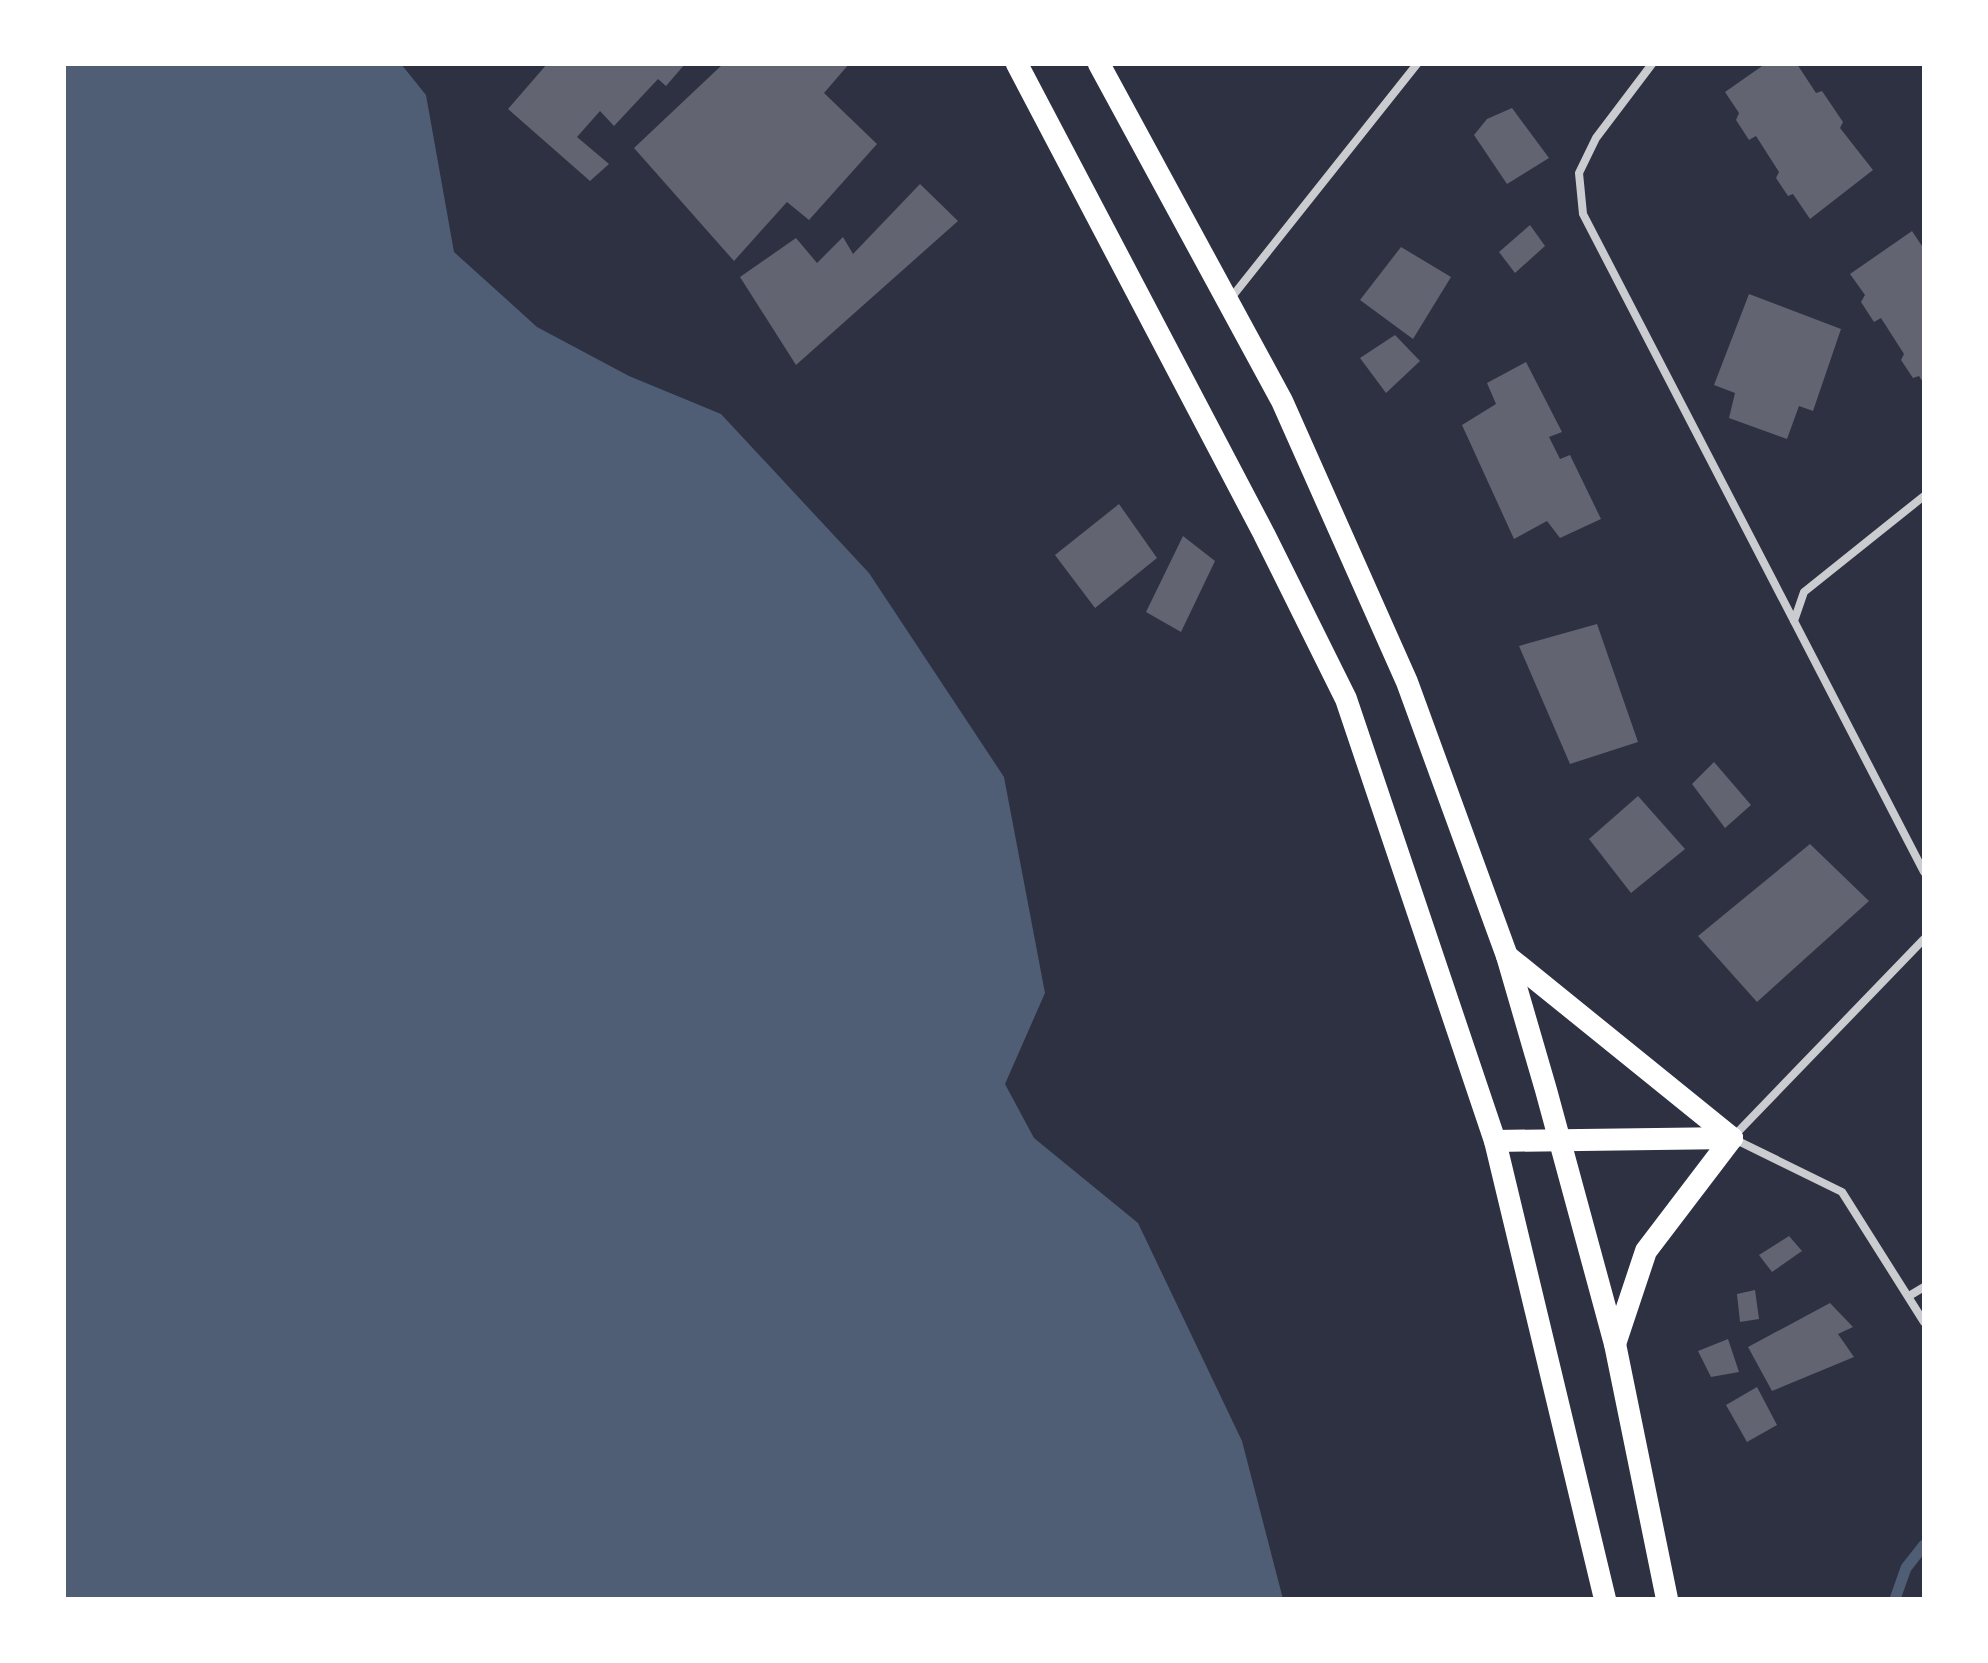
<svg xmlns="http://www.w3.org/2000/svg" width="1988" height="1663" font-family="'Varela Round',sans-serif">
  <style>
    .water { fill: #4f5d75 }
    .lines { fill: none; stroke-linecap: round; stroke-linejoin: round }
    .stream { stroke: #4f5d75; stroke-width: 11 }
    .building { fill: #626471 }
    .minor { stroke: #caccd0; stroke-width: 8 }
    .trunk { stroke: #fff; stroke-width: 22 }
  </style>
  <rect width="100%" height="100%" fill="#2d3142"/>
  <polygon class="water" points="64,64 401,64 426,95 454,252 537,327 629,376 721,414 869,573 1004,777 1045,993 1005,1084 1034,1138 1138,1223 1242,1441 1283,1599 64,1599"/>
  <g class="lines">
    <polyline class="stream" points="1895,1599 1906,1568 1924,1545"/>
  </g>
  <g class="building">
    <polygon points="547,64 685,64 666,86 658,79 614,126 600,111 577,137 609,164 590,181 508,109"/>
    <polygon points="723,64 849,64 824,93 877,144 809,220 787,202 734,261 634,148"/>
    <polygon points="1765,64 1797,64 1816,93 1822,91 1843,122 1840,128 1873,170 1810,219 1793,194 1788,196 1776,178 1779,172 1756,136 1749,140 1736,120 1739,113 1725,92"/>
    <polygon points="1512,108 1549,158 1507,184 1474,135 1487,119"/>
    <polygon points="920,184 958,221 796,365 740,277 796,238 817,263 843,237 853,254"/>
    <polygon points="1530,225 1545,246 1515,273 1499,252"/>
    <polygon points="1912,231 1924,249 1924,384 1919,376 1913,378 1901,360 1904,354 1881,318 1874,322 1861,302 1865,295 1850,274"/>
    <polygon points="1401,247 1451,277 1413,339 1360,300"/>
    <polygon points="1749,294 1841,329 1813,411 1799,406 1787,439 1729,418 1735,393 1714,385"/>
    <polygon points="1395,335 1420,361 1386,393 1360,358"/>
    <polygon points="1526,362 1562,432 1549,437 1560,459 1570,455 1601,519 1560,538 1547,521 1514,539 1462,425 1496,404 1487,383"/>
    <polygon points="1119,504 1157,558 1095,608 1055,555"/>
    <polygon points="1183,536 1215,561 1181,632 1146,612"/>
    <polygon points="1597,624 1638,742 1570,764 1519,646"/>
    <polygon points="1714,762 1751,805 1725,828 1692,784"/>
    <polygon points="1638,796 1685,849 1631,893 1589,839"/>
    <polygon points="1810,844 1869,901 1757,1002 1698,936"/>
    <polygon points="1789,1236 1802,1251 1772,1272 1759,1255"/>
    <polygon points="1755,1290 1759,1319 1740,1322 1737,1294"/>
    <polygon points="1830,1303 1853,1327 1838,1334 1854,1357 1772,1391 1748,1347"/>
    <polygon points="1728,1339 1739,1372 1711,1377 1698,1351"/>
    <polygon points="1757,1387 1777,1425 1747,1442 1726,1405"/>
  </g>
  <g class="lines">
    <g class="minor">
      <polyline points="1652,64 1596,138 1579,173 1583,214 1794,621"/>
      <polyline points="1231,298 1417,64"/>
      <polyline points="1924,496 1804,592 1794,621 1924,872"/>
      <polyline points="1924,939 1732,1138 1842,1192 1924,1322"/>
      <polyline points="1909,1296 1924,1287"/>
    </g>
    <g class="trunk">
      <polyline points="1017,64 1264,534 1346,699 1495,1141 1605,1599"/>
      <polyline points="1099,64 1282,401 1407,682 1507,956 1546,1090 1615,1344 1667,1599"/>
      <polyline points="1507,956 1732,1138"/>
      <polyline points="1495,1141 1732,1138"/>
      <polyline points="1615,1344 1646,1251 1732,1138"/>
    </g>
  </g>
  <rect width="1988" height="1663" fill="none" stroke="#ffffff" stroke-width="132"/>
</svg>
